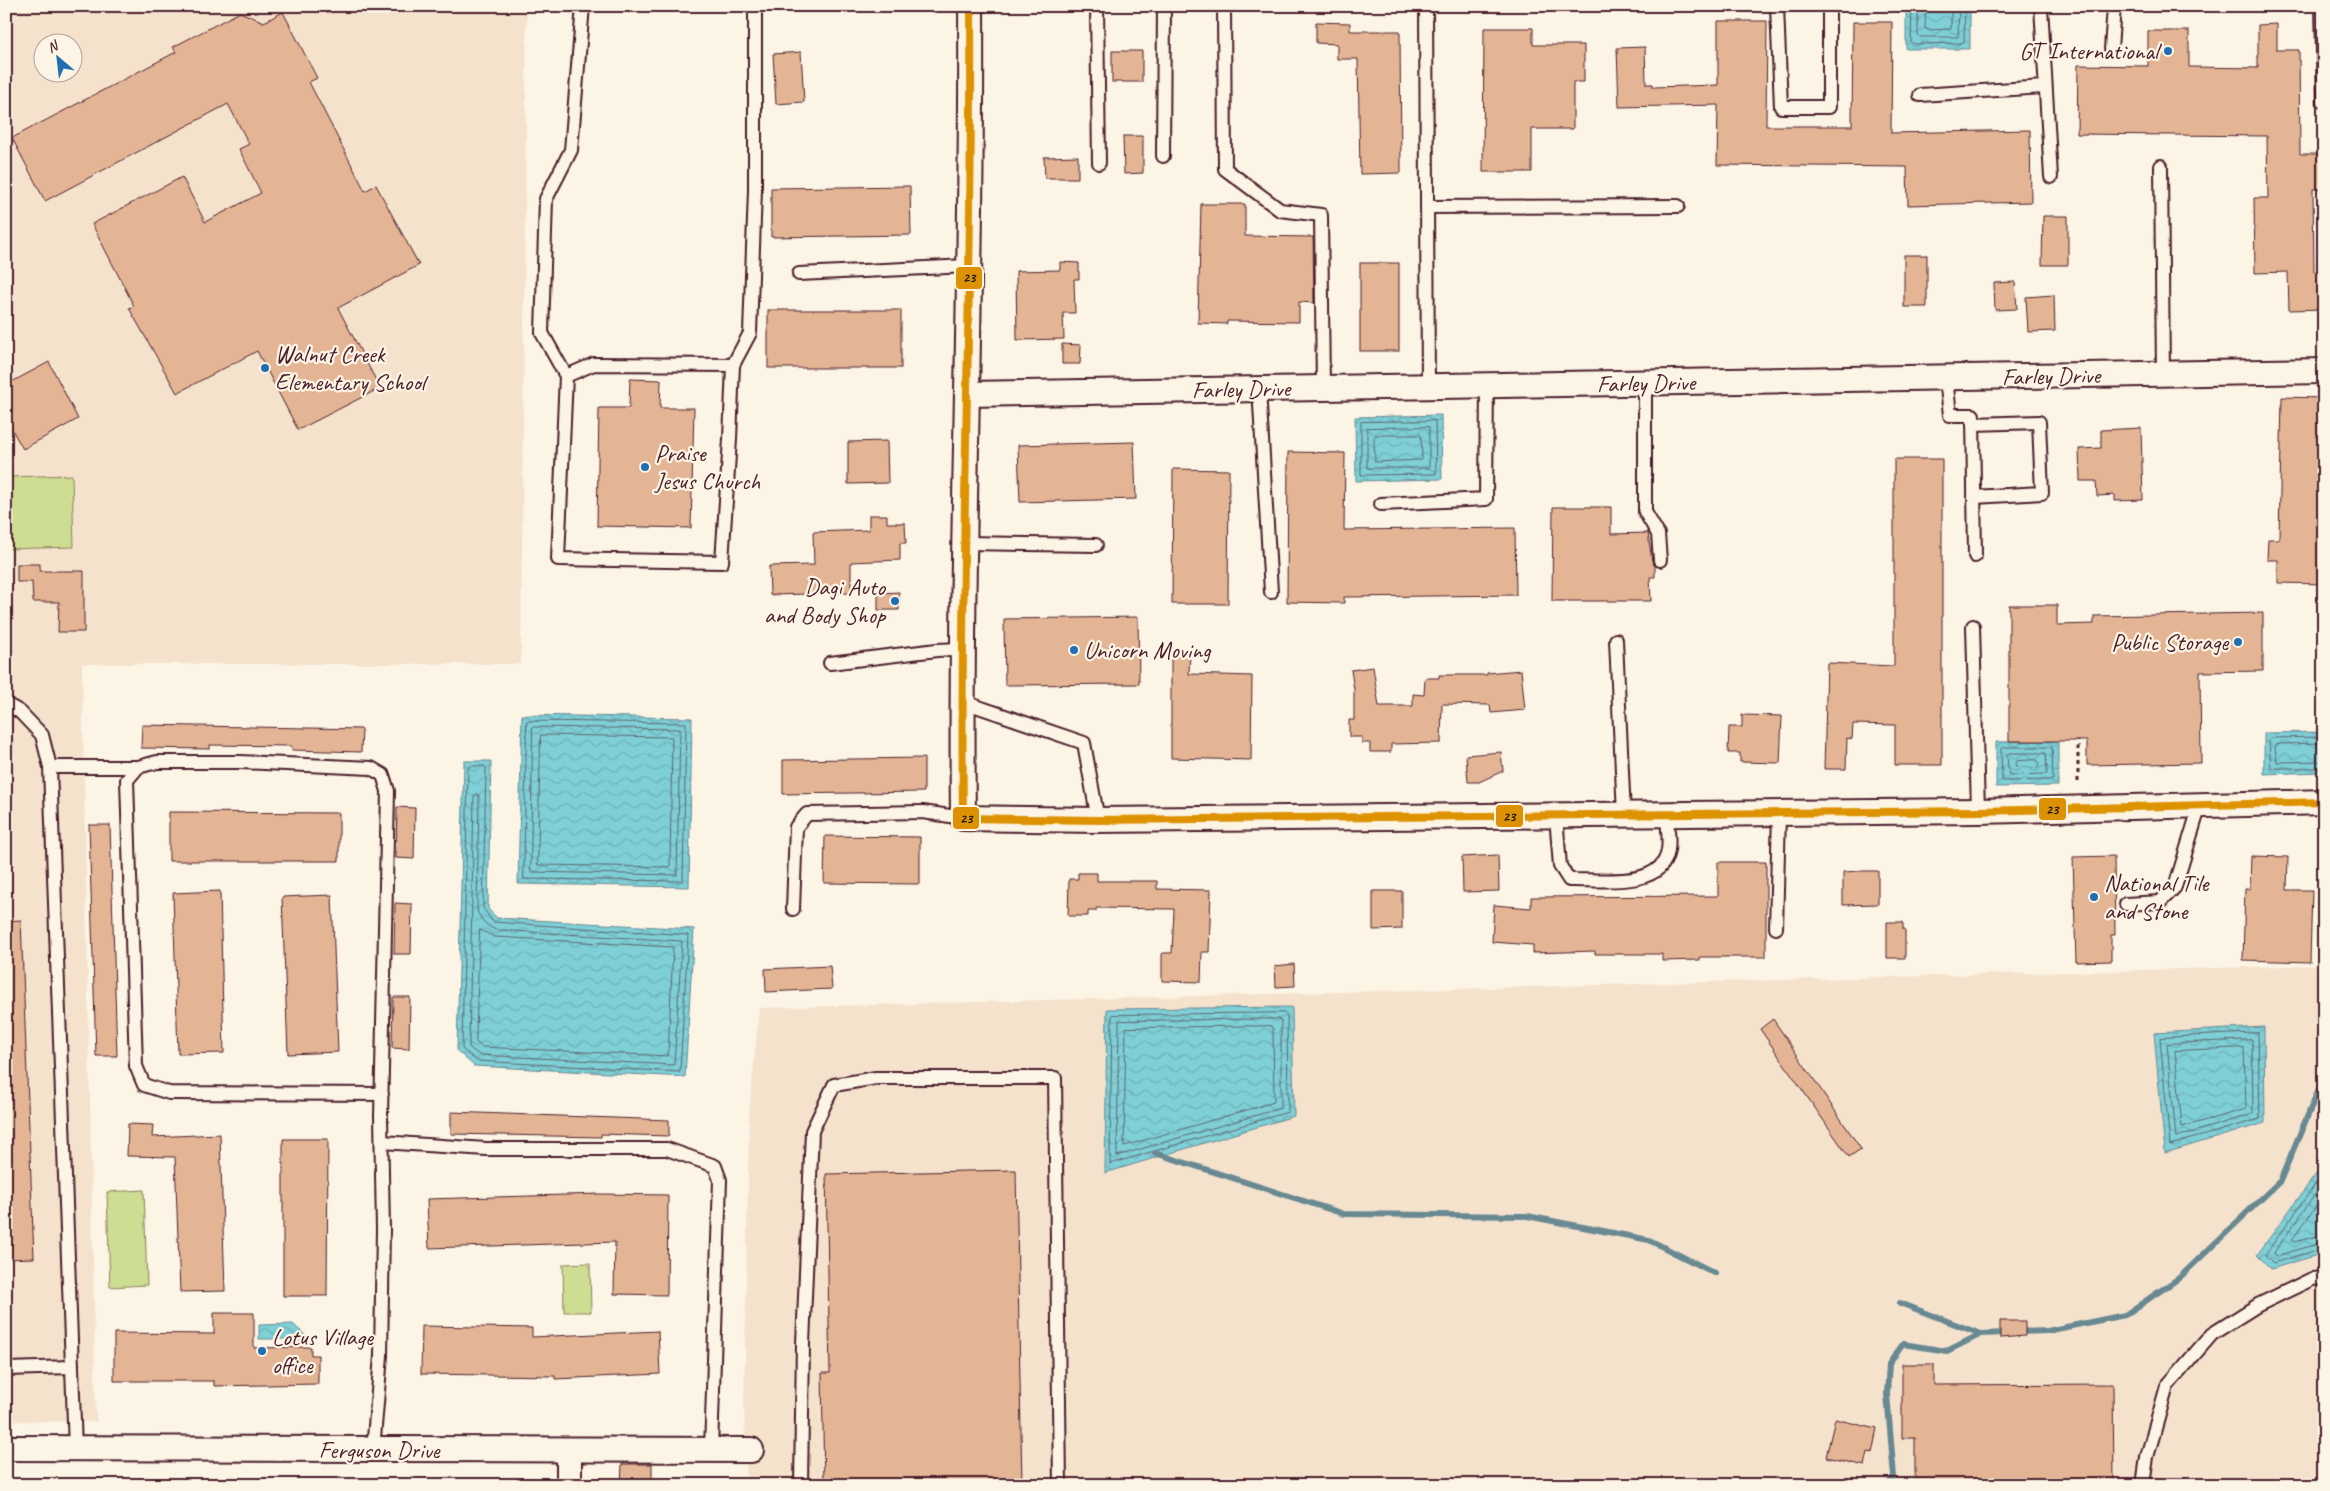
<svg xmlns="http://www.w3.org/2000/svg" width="2330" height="1491" font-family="Caveat,sans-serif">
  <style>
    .built { fill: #f5e2cd; fill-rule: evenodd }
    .green { fill: #cddd91; stroke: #8c7e5e }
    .water { fill: url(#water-waves); stroke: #698992 }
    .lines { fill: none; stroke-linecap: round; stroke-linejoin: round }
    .shore { stroke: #5f656f; stroke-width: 1 }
    .stream { stroke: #698992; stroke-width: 6 }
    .building { fill: #e4b595; stroke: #4a1f2b }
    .service-casing { stroke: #4a1f2b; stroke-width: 16 }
    .minor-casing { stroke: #4a1f2b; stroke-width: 28 }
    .path { stroke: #4a1f2b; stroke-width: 3; stroke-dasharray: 4 4; stroke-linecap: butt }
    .service { stroke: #fcf5e5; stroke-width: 12 }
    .minor { stroke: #fcf5e5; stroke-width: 24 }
    .bus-1-casing { stroke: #fcf5e5; stroke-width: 11 }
    .bus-1 { stroke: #dd9206; stroke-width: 8 }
    .poi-dot { fill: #1f6fb2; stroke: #fcf5e5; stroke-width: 2 }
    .labels { text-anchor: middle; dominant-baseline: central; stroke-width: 4.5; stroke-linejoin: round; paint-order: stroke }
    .poi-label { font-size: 24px; fill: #4a1f2b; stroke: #fcf5e5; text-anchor: start }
    .street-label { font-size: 24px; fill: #4a1f2b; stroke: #fcf5e5 }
    .line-badge { stroke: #fcf5e5; stroke-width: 2 }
    .pale-badge-label { font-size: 14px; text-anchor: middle; font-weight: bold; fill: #111 }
  </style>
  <defs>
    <pattern id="water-waves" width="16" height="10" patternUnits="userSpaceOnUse" patternTransform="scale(1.25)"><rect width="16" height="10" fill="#7ecfd6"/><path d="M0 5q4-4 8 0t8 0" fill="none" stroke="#6eb1b8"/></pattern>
  </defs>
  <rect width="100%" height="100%" fill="#fcf5e5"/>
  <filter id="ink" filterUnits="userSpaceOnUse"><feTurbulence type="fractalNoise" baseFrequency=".02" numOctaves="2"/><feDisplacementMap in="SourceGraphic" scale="10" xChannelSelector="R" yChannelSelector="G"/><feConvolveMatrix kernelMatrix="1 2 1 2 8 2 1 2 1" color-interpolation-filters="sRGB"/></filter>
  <g filter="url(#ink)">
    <g class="built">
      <path d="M6,6H527L521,664H82L96,1422L6,1421ZM42,42H72V72H42Z"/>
      <polygon points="2324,965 2324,1485 747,1485 744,1408 749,1116 759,1008"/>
    </g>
    <g class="green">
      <polygon points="72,475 74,547 6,549 6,477"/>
      <polygon points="144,1190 147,1285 110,1287 107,1192"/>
      <polygon points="590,1263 591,1312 564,1312 563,1264"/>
    </g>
    <g class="water">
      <polygon points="1970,8 1970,49 1906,49 1906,9"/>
      <polygon points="1441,415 1442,479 1356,481 1355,417"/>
      <polygon points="522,715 692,718 689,887 518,884"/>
      <polygon points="2324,732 2324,772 2264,774 2264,733"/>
      <polygon points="2058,741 2058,786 1996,787 1996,742"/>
      <polygon points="464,761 491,761 488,909 497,918 694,929 685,1077 474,1066 457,1051"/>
      <polygon points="1292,1007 1294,1116 1105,1173 1107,1009"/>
      <polygon points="2264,1027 2265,1123 2165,1153 2154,1033"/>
      <polygon points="2324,1163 2324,1253 2271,1269 2257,1255"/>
      <polygon points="293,1324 308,1338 300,1345 293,1339 259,1339 259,1325"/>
    </g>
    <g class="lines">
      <g class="shore">
        <polyline points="1912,6 1911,42 1914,44 1964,43 1965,6"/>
        <polyline points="1918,6 1918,35 1920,37 1958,37 1959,6"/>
        <polyline points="1926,6 1925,28 1928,30 1951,29 1951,6"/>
        <polygon points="1435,421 1436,474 1361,475 1361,422"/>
        <polygon points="1429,427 1429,468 1367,468 1367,428"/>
        <polygon points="1376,435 1421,435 1422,460 1375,462 1374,438"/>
        <polygon points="527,721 686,723 683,881 524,879"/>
        <polygon points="533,727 680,729 677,875 531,872"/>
        <polygon points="541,735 672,737 670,867 538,865"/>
        <polyline points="2324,737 2271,738 2269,741 2271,768 2324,768"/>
        <polyline points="2324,743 2277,744 2275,747 2277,762 2324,761"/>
        <polygon points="2004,747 2052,747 2053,780 2002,781 2001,749"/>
        <polygon points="2010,753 2046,753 2047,774 2009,775 2007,755"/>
        <polygon points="2037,760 2039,763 2038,768 2015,766 2017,761"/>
        <polygon points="471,766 484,766 486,768 483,908 493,922 688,935 680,1072 477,1061 462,1049 468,768"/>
        <path d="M477,794L479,796L477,910C479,918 488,928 497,930L682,941L674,1065L479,1055L469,1047L474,796Z"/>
        <polygon points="480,930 495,937 673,947 668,1056 481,1047 476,1042"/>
        <polygon points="1284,1013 1287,1015 1288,1112 1110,1164 1112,1015"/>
        <polygon points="1278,1019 1281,1021 1281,1108 1117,1156 1119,1021"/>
        <polygon points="1271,1026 1273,1029 1274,1102 1124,1146 1126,1028"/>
        <polygon points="2258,1033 2260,1119 2170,1145 2160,1038"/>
        <polygon points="2252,1040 2253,1114 2176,1137 2167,1044"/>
        <polygon points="2244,1048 2246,1109 2182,1127 2175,1051"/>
        <polyline points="2324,1172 2265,1255 2273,1263 2324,1248"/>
        <polyline points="2324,1182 2273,1254 2276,1256 2324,1242"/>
        <polyline points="2324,1195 2292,1240 2295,1242 2324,1234"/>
      </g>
      <g class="stream">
        <polyline points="1155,1153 1344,1214 1527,1216 1649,1240 1715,1273"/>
        <polyline points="1900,1303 1981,1334 2006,1333"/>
        <polyline points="2016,1332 2047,1331 2125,1315 2179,1278 2280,1181 2324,1077"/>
        <polyline points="1887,1485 1894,1477 1887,1394 1889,1364 1903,1344 1947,1351 1981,1334"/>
      </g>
    </g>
    <g class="building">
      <polygon points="240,12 264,22 283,12 317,78 309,82 365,191 376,185 419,265 338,308 380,388 298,430 257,351 177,393 129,308 134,306 92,224 182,177 205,222 261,193 239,149 249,144 228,104 45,201 12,138 176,52 173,47"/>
      <polygon points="1718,21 1767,21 1766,126 1852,126 1853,22 1892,22 1891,133 2030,130 2031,202 1908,205 1907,167 1717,165 1718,105 1619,107 1617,48 1645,47 1646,84 1653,84 1653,87 1718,85"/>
      <polygon points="1316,22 1350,23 1350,31 1400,31 1401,173 1360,174 1358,59 1337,59 1337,44 1316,43"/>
      <polygon points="2277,24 2277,50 2299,50 2300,154 2324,154 2324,189 2313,189 2314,272 2324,272 2324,309 2289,310 2288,272 2255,273 2254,198 2268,198 2267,136 2077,134 2078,65 2148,66 2148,31 2189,31 2189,67 2258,68 2258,25"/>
      <polygon points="1484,28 1533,28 1533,45 1584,45 1584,82 1573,82 1573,129 1532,129 1532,172 1483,172"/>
      <rect x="1112" y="51" width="30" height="31"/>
      <polygon points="801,52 804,102 776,104 773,54"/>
      <polygon points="1123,136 1143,136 1143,173 1124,174"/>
      <polygon points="1078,156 1078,178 1045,178 1044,157"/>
      <polygon points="910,186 911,235 771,237 771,188"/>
      <polygon points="1201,204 1245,204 1245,236 1313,237 1314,303 1299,302 1299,322 1227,321 1227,324 1198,323"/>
      <polygon points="2043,216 2068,216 2068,265 2042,265"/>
      <rect x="1904" y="255" width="23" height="52"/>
      <polygon points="1060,262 1079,263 1079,279 1074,279 1075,313 1063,313 1064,339 1017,340 1016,271 1060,270"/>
      <rect x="1360" y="263" width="39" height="88"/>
      <polygon points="2015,282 2017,309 1995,310 1994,283"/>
      <polygon points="2054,295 2055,331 2028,332 2026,297"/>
      <rect x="768" y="310" width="133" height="58"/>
      <polygon points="1062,344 1081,345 1080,364 1062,364"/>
      <polygon points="49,362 78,419 23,449 6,419 6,385"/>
      <polygon points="630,379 661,380 660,408 694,408 691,528 597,526 599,408 629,408"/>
      <polygon points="2282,397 2324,398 2324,584 2278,583 2278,560 2267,560 2268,539 2279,539"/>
      <polygon points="2141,428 2143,500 2115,501 2115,495 2097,496 2096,481 2080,481 2079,449 2101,448 2101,430"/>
      <polygon points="887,441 888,483 848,484 848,442"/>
      <polygon points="1134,442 1136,499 1020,502 1018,445"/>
      <polygon points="1288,452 1345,453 1344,530 1515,528 1516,595 1344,597 1344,603 1287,602"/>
      <polygon points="1894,459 1942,459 1942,765 1895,765 1895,725 1853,724 1852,739 1847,738 1846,769 1824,769 1827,663 1894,666"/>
      <polygon points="1173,469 1229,470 1228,604 1172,604"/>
      <polygon points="1553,507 1611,507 1611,534 1648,533 1652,561 1655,566 1655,577 1650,577 1651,601 1552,601"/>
      <polygon points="869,515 887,515 887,523 905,523 906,543 900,543 900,560 851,562 851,593 770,595 769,566 814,565 813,532 869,530"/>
      <polygon points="17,564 40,564 40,571 84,571 84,632 58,632 59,602 33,602 32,582 17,582"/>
      <polygon points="899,592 899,610 878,610 878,593"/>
      <polygon points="2009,605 2057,605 2057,625 2094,624 2094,616 2263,613 2263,671 2200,672 2201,763 2087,765 2087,741 2009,741"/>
      <polygon points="1138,617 1139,684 1005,685 1004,619"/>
      <polygon points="1171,652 1190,652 1189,674 1252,676 1251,760 1171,758"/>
      <polygon points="1373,667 1379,706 1413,706 1413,694 1424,695 1425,678 1439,678 1439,675 1487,675 1487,673 1521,670 1525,710 1491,713 1490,705 1442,704 1441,743 1391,744 1391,752 1370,752 1370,743 1362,743 1362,737 1349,737 1349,720 1354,720 1354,690 1351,670"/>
      <polygon points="1742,715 1782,716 1780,763 1740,762 1740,753 1728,753 1729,727 1742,727"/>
      <polygon points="142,725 362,729 361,752 292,750 292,746 210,745 210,749 141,748"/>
      <polygon points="1501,752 1503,771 1479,782 1468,782 1466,755"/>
      <polygon points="924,758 924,792 783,794 783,760"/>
      <polygon points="397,807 415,808 414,859 396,858"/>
      <polygon points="169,812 339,813 339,861 169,861"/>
      <polygon points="89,825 110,825 117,1056 96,1056"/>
      <polygon points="825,836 920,837 920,884 824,883"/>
      <polygon points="1498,855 1499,891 1463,892 1462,857"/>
      <polygon points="2114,856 2115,935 2111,935 2111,961 2076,962 2073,857"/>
      <polygon points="2251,856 2288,857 2287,890 2312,890 2310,962 2243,960 2245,889 2250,889"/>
      <polygon points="1718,862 1766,862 1766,957 1700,957 1700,960 1662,961 1662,954 1595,954 1595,951 1533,953 1533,945 1492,942 1494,905 1531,908 1531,897 1718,896"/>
      <polygon points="1860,871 1878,871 1878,904 1843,905 1843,872"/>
      <polygon points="1078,873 1097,873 1097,881 1157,881 1157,889 1211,890 1209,952 1202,952 1201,982 1162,981 1162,953 1172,953 1174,909 1096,908 1096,911 1088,911 1088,916 1068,916 1069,879 1078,879"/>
      <polygon points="220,891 224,1053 178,1054 173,893"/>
      <polygon points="1373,891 1402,891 1402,929 1373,930"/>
      <polygon points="332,895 338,1052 288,1054 282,897"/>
      <polygon points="395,903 412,904 411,954 394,954"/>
      <polygon points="21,920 34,1258 6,1259 6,921"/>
      <polygon points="1887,922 1903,922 1903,929 1905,929 1905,958 1887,958"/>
      <polygon points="1294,964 1295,986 1276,987 1275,966"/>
      <polygon points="830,966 832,989 766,992 765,969"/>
      <polygon points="393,997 410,997 409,1049 392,1048"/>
      <polygon points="1773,1019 1861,1149 1849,1157 1760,1029"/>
      <polygon points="451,1112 669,1120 669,1136 601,1134 601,1137 451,1134"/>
      <polygon points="128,1124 153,1125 152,1137 220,1134 225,1291 180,1292 175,1157 127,1156"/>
      <polygon points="283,1139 328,1139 327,1296 283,1296"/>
      <polygon points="1016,1170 1022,1485 824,1485 822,1373 830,1373 826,1174"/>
      <polygon points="600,1194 668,1195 667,1295 614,1294 615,1242 429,1248 427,1199"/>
      <polygon points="214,1313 254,1313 254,1348 311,1347 311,1355 318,1355 318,1384 214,1386 214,1381 114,1381 114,1333 214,1334"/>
      <polygon points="2000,1321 2025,1321 2025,1336 2000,1338"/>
      <polygon points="422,1326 532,1328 532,1337 658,1331 660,1374 555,1379 555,1376 421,1374"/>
      <polygon points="1902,1364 1934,1364 1934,1385 2113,1384 2114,1485 1915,1485 1915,1438 1902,1438"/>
      <polygon points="1835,1419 1877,1429 1872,1453 1868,1452 1865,1466 1826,1457"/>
      <polygon points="622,1464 652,1464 652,1485 621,1485"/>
    </g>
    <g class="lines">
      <g class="service-casing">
        <g id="service">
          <polyline points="1097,6 1099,163"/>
          <polyline points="1224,6 1225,169 1280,210 1321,215 1323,387"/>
          <polyline points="1426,6 1428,385"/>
          <polyline points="1777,6 1781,107 1829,107 1829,6"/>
          <polyline points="2041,6 2051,177"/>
          <polyline points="2322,6 2324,102"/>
          <polyline points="2111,49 2114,6"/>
          <polyline points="1920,95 2044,87"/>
          <polyline points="1163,156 1164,6"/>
          <polyline points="2161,166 2163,374"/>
          <polyline points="1427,207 1678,206"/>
          <polyline points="799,274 968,266"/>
          <polyline points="733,365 594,364 566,376 558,559 722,562 730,439 733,365 750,333 755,190 755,6"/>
          <polyline points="566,376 542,333 546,199 571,150 583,6"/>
          <polyline points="1946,378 1950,415 1973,415 1975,556"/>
          <polyline points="1645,383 1645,512 1658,534 1660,560"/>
          <polyline points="1259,388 1271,592"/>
          <polyline points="1973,424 2039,422 2042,493 1974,497"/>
          <polyline points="1381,504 1486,499 1487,385"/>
          <polyline points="965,543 1096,545"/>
          <polyline points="1973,626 1978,811"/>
          <polyline points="1616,640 1624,815"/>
          <polyline points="830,663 937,650 961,649"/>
          <polyline points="961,701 1084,743 1098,820"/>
          <polyline points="6,704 20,712 42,735 50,767 75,1449"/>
          <polyline points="50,767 138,767"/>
          <path d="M1556,816L1560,866L1569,880C1598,879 1663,890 1668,850C1670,839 1667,826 1667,815"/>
          <polyline points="2126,904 2160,902 2175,887 2200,805"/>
          <polyline points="793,909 796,827 807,814 923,812 963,818"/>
          <polyline points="1776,928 1779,813"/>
          <polyline points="382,1142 486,1149 667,1149 715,1166 720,1180 711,1450"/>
          <polyline points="6,1369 72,1367"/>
          <polyline points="373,1450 381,1356 383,1230 381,1116 388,791 383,775 371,768 240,762 157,762 138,767 127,780 136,1066 144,1085 169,1093 382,1094"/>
          <polyline points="801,1485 803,1344 812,1131 834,1085 876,1078 1055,1078 1060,1485"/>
          <polyline points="2143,1485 2147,1457 2167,1386 2212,1334 2258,1305 2312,1279 2324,1278"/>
        </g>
      </g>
      <g class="minor-casing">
        <g id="minor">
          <path d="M971,6C973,277 960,547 963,818L1098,820L1978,811L2324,802"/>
          <polyline points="968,394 2324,371"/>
          <polyline points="6,1448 751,1450"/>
          <polyline points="569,1485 569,1450"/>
        </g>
      </g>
      <polyline class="path" points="2078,782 2078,741"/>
      <use href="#service" class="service"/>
      <use href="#minor" class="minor"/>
      <g class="bus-1-casing">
        <path id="bus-1" d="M971,6C973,277 960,547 963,818L1098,820L1978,811L2324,802"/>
      </g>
      <use href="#bus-1" class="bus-1"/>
    </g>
  </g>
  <g class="poi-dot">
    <circle cx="2168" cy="51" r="5"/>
    <circle cx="265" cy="368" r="5"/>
    <circle cx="645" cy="467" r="5"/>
    <circle cx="895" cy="601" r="5"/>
    <circle cx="2238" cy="642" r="5"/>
    <circle cx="1074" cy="650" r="5"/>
    <circle cx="2094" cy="897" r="5"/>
    <circle cx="262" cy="1351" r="5"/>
  </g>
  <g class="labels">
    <g class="poi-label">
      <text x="2158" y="51" text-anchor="end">GT International</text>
      <text x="275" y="354">Walnut Creek<tspan x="275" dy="28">Elementary School</tspan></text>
      <text x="655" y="453">Praise<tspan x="655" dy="28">Jesus Church</tspan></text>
      <text x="885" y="587" text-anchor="end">Dagi Auto<tspan x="885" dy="28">and Body Shop</tspan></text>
      <text x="2228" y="642" text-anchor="end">Public Storage</text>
      <text x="1084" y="650">Unicorn Moving</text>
      <text x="2104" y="883">National Tile<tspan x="2104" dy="28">and Stone</tspan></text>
      <text x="272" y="1337">Lotus Village<tspan x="272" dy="28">office</tspan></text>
    </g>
    <g class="street-label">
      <text transform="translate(2051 376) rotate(-1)">Farley Drive</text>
      <text transform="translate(1646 383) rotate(-1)">Farley Drive</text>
      <text transform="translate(1241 389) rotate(-1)">Farley Drive</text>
      <text x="379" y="1450">Ferguson Drive</text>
    </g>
  </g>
  <g class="line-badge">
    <rect x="955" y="266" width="28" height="24" rx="5" fill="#dd9206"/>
    <rect x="2038" y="797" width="29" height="24" rx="5" fill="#dd9206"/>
    <rect x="1495" y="804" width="29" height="24" rx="5" fill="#dd9206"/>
    <rect x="952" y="806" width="28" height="24" rx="5" fill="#dd9206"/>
  </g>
  <g class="pale-badge-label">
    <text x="969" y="282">23</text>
    <text x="2052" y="814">23</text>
    <text x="1509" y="821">23</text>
    <text x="966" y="823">23</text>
  </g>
  <rect width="2330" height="1491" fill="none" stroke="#fcf5e5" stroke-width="25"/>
  <rect x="12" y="12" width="2305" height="1466" fill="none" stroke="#4a1f2b" stroke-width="2" filter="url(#ink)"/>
  <g transform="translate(58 58) rotate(332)"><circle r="24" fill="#fcf5e5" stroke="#b59f9b"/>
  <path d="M0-4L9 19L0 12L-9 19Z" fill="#1f6fb2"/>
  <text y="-8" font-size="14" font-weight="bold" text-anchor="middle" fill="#4a1f2b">N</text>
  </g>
</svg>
